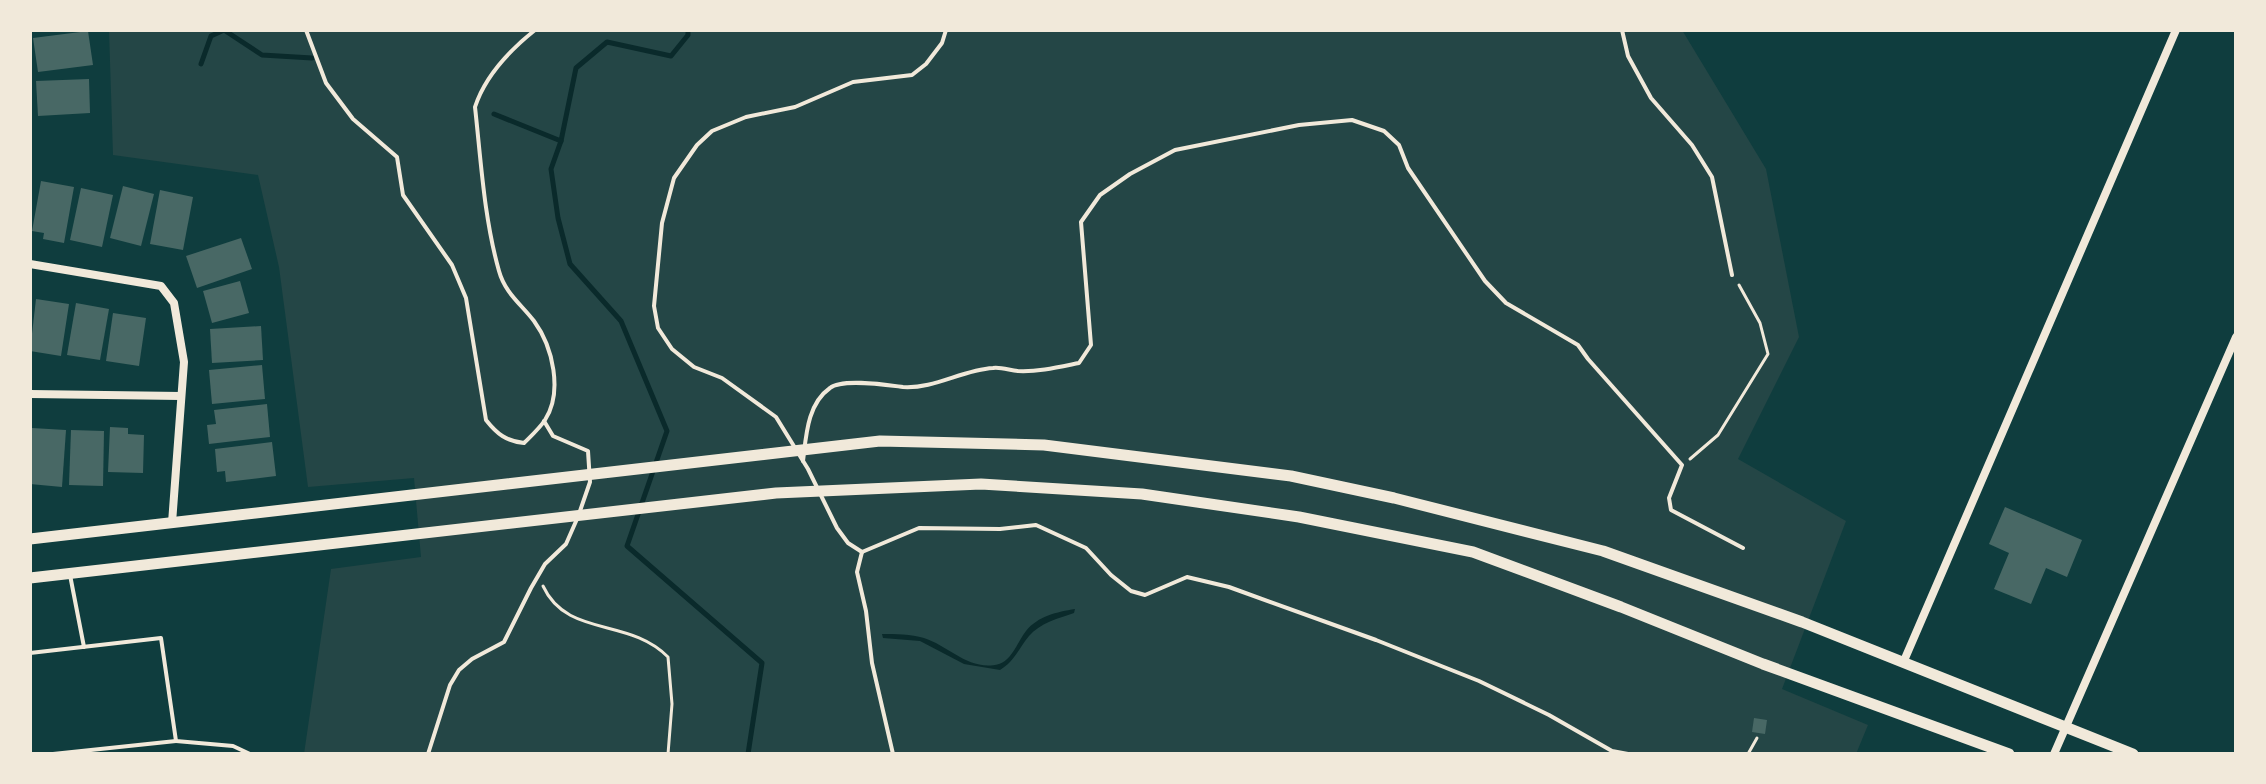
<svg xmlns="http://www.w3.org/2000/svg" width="2266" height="784" font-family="'Titillium Web',sans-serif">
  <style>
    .green { fill: #244646 }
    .water { fill: #0a2a2b }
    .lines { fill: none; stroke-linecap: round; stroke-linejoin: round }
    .stream { stroke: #0a2a2b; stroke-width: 5 }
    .building { fill: #486865 }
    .path { stroke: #f1e9da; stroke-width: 3 }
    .service { stroke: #f1e9da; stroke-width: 4 }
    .minor { stroke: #f1e9da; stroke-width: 8 }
    .secondary { stroke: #f1e9da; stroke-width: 11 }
  </style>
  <rect width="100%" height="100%" fill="#0f3d3e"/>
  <polygon class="green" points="109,30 1682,30 1766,169 1799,337 1738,459 1846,521 1782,689 1868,725 1856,754 304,754 331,569 421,557 414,478 308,487 279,267 258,175 113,155"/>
  <path class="water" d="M1075,609L1074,613C1059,618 1040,623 1029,636C1019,648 1014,662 1000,670L964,664L920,641L883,638L882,634C895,634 911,634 924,638C949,646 970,672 999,664C1012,660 1018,641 1026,631C1038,616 1057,612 1075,609Z"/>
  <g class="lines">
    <g class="stream">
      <polyline points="688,30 688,35 671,56 607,42 576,68 561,141 551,169 558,218 570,264 621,321 667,431 627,546 762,663 748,754"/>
      <polyline points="201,64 211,36 224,30 262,55 312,58"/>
      <polyline points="494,114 561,141"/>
    </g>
  </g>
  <g class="building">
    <polygon points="88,31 93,65 38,72 33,38"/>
    <polygon points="89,79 90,113 38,116 36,81"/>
    <polygon points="41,181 74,187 64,243 43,239 44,233 32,231"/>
    <polygon points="123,186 154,194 141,246 110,238"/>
    <polygon points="81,188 113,195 102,247 70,240"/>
    <polygon points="160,190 193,197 183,250 150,244"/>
    <polygon points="241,238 252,269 197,288 186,256"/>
    <polygon points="240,281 249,313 212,323 203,291"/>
    <polygon points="36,299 69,304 61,356 30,351"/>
    <polygon points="76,303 109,309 100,360 67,355"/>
    <polygon points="113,313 146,318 139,366 106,361"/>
    <polygon points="261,326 263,360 212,363 210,329"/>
    <polygon points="262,365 265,399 212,404 209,370"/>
    <polygon points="267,404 270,437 209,444 207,425 216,424 214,410"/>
    <polygon points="110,427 128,428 128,434 144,435 143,473 108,472"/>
    <polygon points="32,428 66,430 62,487 30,484"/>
    <polygon points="71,430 104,431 103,486 69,485"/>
    <polygon points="272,442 276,476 226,482 225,471 217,472 215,449"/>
    <polygon points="2005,507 2082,540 2067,577 2046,568 2031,604 1994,589 2009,553 1989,544"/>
    <polygon points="1754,718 1767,720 1765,734 1752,732"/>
  </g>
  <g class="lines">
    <g class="path">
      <polyline points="1690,459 1718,435 1768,354 1760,323 1739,285"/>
      <path d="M543,586C567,638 629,617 668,657L672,704L668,754"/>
      <polyline points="1748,754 1757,738"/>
    </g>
    <g class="service">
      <path d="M306,30L326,83L353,119L397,157L403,195L452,265L466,298L486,420C497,434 506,441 524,443C531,436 539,429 545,420C563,392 553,347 534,321C521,304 505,293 499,271C484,218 481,161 475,107C485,76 510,50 535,30"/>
      <polyline points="1622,30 1628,56 1651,98 1692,145 1712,177 1732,275"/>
      <polyline points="544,421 553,436 588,451 590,482 580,511"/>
      <path d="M803,461C806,437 807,404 830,388C842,378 887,385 903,387C934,389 962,370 993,368C1001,367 1009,370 1018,371C1038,372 1059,367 1079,363L1091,345L1081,222L1100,195L1130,174L1175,150L1299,125L1352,120L1384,131L1399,145L1408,168L1485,281L1506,303L1578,345L1588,359L1682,465L1669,498L1671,510L1743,548"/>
      <polyline points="862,552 919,528 1000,529 1036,525 1086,548 1111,575 1131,591 1145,595 1187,577 1229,587 1376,640 1479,681 1549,715 1612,751 1628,754"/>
      <polyline points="862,552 848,543 837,528 808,469 776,417 722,378 694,367 672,349 658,328 654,306 662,223 674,178 697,145 712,131 746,117 795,107 853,82 912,75 926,64 942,43 946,30"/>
      <polyline points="862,552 857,572 866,611 872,663 893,754"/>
      <polyline points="70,575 84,647"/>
      <polyline points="30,653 161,638 176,741 233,746 250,754"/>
      <polyline points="53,754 176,741"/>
      <polyline points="428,754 450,685 459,670 472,659 504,642 531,588 545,564 566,544 577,519"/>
    </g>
    <g class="minor">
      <polyline points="30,264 161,286 174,303 184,362 172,523"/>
      <polyline points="30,394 181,396"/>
      <polyline points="1903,663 2176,30"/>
      <polyline points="2054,754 2236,337"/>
    </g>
    <g class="secondary">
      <polyline points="30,539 880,441 1044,445 1291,476 1394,498 1603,551 1802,622 2133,754"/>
      <polyline points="30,578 776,493 981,484 1142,494 1299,517 1473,552 1621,607 1763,664 2009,754"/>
    </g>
  </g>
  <rect width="2266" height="784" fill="none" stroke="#f1e9da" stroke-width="64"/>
</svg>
